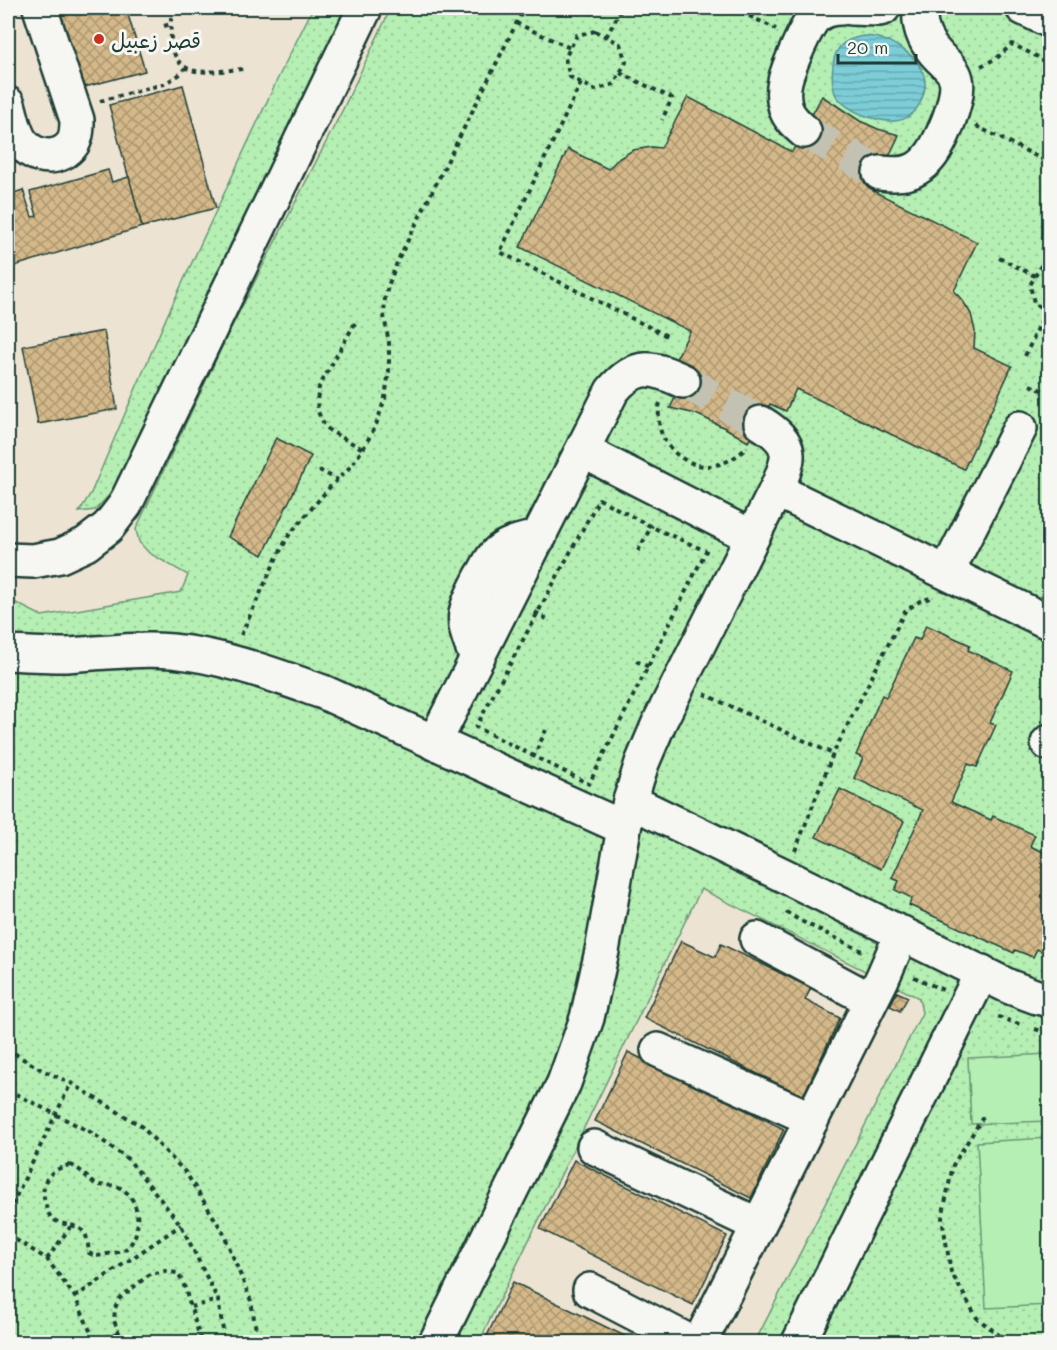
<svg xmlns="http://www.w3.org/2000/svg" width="1057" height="1350" font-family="Mali,'Playpen Sans Arabic',sans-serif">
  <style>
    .grass { fill: url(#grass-dots); stroke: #6a9674; stroke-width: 1.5 }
    .pitch { fill: #b5efb3; stroke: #6a9674; stroke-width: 1.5 }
    .water { fill: url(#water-rules); stroke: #579396; stroke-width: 1.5 }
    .building { fill: url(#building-cross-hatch); stroke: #1f3d34; stroke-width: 1.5 }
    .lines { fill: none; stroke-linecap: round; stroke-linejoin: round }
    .minor-tunnel { stroke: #c3c2b2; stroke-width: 33; stroke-dasharray: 33 16; stroke-linecap: butt }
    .minor-casing { stroke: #1f3d34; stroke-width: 38 }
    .path { stroke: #1f3d34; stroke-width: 4; stroke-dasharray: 4.5 4.5; stroke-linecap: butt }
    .minor { stroke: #f6f6f2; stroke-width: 33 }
    .poi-dot { fill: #c8321e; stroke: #f6f6f2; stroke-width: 2 }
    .labels { text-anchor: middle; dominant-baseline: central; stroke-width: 6; stroke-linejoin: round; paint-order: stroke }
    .poi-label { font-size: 21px; fill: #1f3d34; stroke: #f6f6f2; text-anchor: start }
  </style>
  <defs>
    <pattern id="grass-dots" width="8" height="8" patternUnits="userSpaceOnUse" patternTransform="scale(1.5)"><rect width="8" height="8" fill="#b5efb3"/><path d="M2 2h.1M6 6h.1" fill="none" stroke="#9bce9b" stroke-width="1.8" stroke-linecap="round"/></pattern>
    <pattern id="water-rules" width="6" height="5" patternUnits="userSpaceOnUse" patternTransform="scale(1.5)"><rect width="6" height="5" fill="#7dcdd7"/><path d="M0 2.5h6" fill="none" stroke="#66a8af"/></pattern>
    <pattern id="building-cross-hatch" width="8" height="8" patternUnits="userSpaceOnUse" patternTransform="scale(1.5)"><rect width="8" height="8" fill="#d4b889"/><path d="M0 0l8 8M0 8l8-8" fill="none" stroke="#ab9771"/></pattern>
  </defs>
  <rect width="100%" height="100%" fill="#ece3d2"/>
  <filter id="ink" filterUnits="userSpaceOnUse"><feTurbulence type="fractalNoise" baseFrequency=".0167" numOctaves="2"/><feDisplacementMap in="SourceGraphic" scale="12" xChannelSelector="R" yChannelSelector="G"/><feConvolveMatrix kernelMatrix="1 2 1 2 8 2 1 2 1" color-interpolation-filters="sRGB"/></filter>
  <g filter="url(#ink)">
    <g class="grass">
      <polygon points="313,8 354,8 114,490 95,510 79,512 91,493 167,316 277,80"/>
      <polygon points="391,8 1049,8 1049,1342 755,1342 922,1013 919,998 701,889 479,1342 8,1342 8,599 42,616 181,592 188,575 149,553 139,542 136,529 229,332 343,109"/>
    </g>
    <g class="pitch">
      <polygon points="1049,1054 1049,1121 971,1124 968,1058"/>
      <polygon points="1049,1138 1049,1305 986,1308 977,1142"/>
    </g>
    <path class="water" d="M863,36C887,36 922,55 925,81C926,89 923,96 920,103C915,113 906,120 895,121C876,122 849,112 837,97C830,87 831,58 839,48C845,40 854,38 863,36Z"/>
    <g class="building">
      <polygon points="53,8 126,8 145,71 77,89"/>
      <polygon points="183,85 216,208 142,227 109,105"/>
      <polygon points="822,96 860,121 878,129 899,135 873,191 977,242 954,291 963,301 971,314 975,331 974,348 1012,366 964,469 796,389 786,411 770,404 761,423 748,442 727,429 696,414 670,408 691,366 676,359 690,331 520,247 568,149 608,169 618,159 633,150 652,147 661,148 688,97 792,152"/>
      <polygon points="108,170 112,182 129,177 142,227 8,268 8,224 10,223 8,215 8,195 23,190 32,217 37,216 30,192"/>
      <polygon points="104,331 117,409 38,424 23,346"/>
      <polygon points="276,438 311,456 263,555 228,537"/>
      <polygon points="926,625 970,645 968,650 1013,671 990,723 996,725 977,767 968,764 951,802 991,820 993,816 1035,835 1030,846 1050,855 1050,949 1047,954 1037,949 1033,957 1015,950 1014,953 909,905 912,898 895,890 899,881 892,878 923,810 854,778 863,758 856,755 882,695 886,697 914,638 920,640"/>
      <polygon points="840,789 904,821 881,869 816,837"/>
      <polygon points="681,941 715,957 721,944 811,988 805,1000 840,1018 803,1096 644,1018"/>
      <polygon points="897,992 908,997 900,1011 890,1006"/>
      <polygon points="628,1052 784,1129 751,1198 595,1121"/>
      <polygon points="574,1160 727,1236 693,1305 540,1229"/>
      <polygon points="513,1282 637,1342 484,1342"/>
    </g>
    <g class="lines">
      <g class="minor-tunnel">
        <polyline points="804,131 880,173"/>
        <polyline points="683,381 761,423"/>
      </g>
      <g class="minor-casing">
        <g id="minor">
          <polyline points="851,8 879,9 883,8"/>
          <polyline points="1023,8 1050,21"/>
          <path d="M8,104C12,117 14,134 23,144C36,159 61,161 73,143C77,136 77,127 77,120L40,8"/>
          <path d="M804,131C796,124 789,118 786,109C783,100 783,90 785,81C788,68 806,26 815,17C822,11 831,8 841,8"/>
          <path d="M880,173C891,174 902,175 912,171C917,169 924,164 927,160C940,147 961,97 956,79C954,70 946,64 939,57C925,43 918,27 920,8"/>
          <polyline points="583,451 752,537"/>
          <polyline points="776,490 1050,623"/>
          <polyline points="8,560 33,561 60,556 86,544 108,527 125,505 365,8"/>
          <polyline points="947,572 1020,428"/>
          <path d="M8,653C27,654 47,655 67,655C102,653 137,648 172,651C224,656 274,675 323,692L624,828"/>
          <path d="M477,658C460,618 462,615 482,576C487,569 490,559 497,553C507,543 526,540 540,536"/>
          <path d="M434,743L612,391C636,362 652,367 683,381"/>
          <polyline points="1048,743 1050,741"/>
          <polyline points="630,801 785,876 1010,987 1037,997 1050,1000"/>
          <polyline points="757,939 871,1000"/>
          <polyline points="658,1050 812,1119"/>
          <polyline points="594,1147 758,1225"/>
          <polyline points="590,1290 690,1342"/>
          <path d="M436,1342L564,1083L587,1018L602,951L624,828L630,801L642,763L659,723L776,490C791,457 795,444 761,423"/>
          <polyline points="700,1342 882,979 902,933"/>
          <polyline points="799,1342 982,972"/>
        </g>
      </g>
      <g class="path">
        <path d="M172,8C170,30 166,66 196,71C210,73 229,70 243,69"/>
        <polyline points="733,8 776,29"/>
        <polyline points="516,23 570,48"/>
        <polyline points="164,26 171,24"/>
        <polygon points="595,31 620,44 626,62 614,84 595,90 570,77 565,58 577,35"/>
        <polyline points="606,37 622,8"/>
        <polyline points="981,66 997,58 1012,44 1050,63"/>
        <polyline points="620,73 672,98 662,120"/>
        <polyline points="581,83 500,252 667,336"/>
        <polyline points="100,101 164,84 179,75 185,68"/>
        <polyline points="976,126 1050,163"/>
        <polyline points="999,258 1035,276"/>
        <polyline points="1050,262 1042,264 1030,285 1034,303 1050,313"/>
        <polyline points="355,323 319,387 317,401 318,412 324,424 330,431 363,449"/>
        <polyline points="1025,356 1046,311"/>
        <polyline points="1030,385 1050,394"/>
        <path d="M660,403C658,409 659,414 659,421C660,444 682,465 706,466C721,466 737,458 747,447"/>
        <polyline points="319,470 338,480"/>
        <polygon points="599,499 652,527 706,551 589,784 476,727"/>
        <polyline points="638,551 652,525"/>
        <polyline points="535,612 550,621"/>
        <polyline points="241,635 277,557 289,535 329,488 351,466 363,449 376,425 385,398 389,371 389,343 384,316 385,298 388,286 398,260 524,8"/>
        <polyline points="636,661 649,667"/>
        <polyline points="704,694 833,754"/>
        <polyline points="533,758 546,730"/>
        <polyline points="795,851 833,754 905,611 920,601 930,598"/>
        <polyline points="786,912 799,920 862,951"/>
        <polyline points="914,977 943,990"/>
        <polyline points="998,1017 1022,1025"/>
        <polyline points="1035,1029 1050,1034"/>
        <polyline points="8,1047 18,1056 42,1070 71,1083 141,1126 186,1173 223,1232 251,1301 258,1342"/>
        <polyline points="8,1090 92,1133 129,1160 181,1225 218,1300 225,1342"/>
        <polyline points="983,1117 953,1165 942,1218 951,1272 977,1318 1008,1342"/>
        <path d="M70,1165C82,1168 86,1179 96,1184C106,1188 114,1181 126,1192C140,1204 142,1233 128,1247C123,1252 114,1253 107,1254C100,1256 96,1257 89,1253C88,1246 88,1236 83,1231C75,1223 61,1226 53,1219C49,1216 47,1211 46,1206C39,1184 47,1170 70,1165Z"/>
        <polyline points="8,1213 71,1083"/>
        <polyline points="8,1235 47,1259 75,1297 95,1342"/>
        <polyline points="47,1259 71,1226"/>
        <polyline points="75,1297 181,1225"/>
        <polyline points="191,1307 218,1300"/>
        <polyline points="8,1333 13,1342"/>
        <polyline points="88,1342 119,1333"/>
        <polyline points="123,1342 114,1321 115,1308 120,1298 150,1274 165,1271 177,1273 183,1282 200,1338 200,1342"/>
        <polyline points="927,1342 933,1341 953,1342"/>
      </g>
      <use href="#minor" class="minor"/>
    </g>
  </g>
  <circle class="poi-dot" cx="99" cy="39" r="6"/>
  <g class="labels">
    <g class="poi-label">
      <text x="111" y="39">قصر زعبيل</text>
    </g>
  </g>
  <rect width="1057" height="1350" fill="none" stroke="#f6f6f2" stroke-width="30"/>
  <rect x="15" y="15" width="1027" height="1320" fill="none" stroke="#1f3d34" stroke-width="2" filter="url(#ink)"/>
  <path d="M838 54v9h78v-9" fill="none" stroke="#1f3d34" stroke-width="3"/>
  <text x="847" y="54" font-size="18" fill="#1f3d34" stroke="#f6f6f2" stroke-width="4.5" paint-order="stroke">20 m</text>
</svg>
